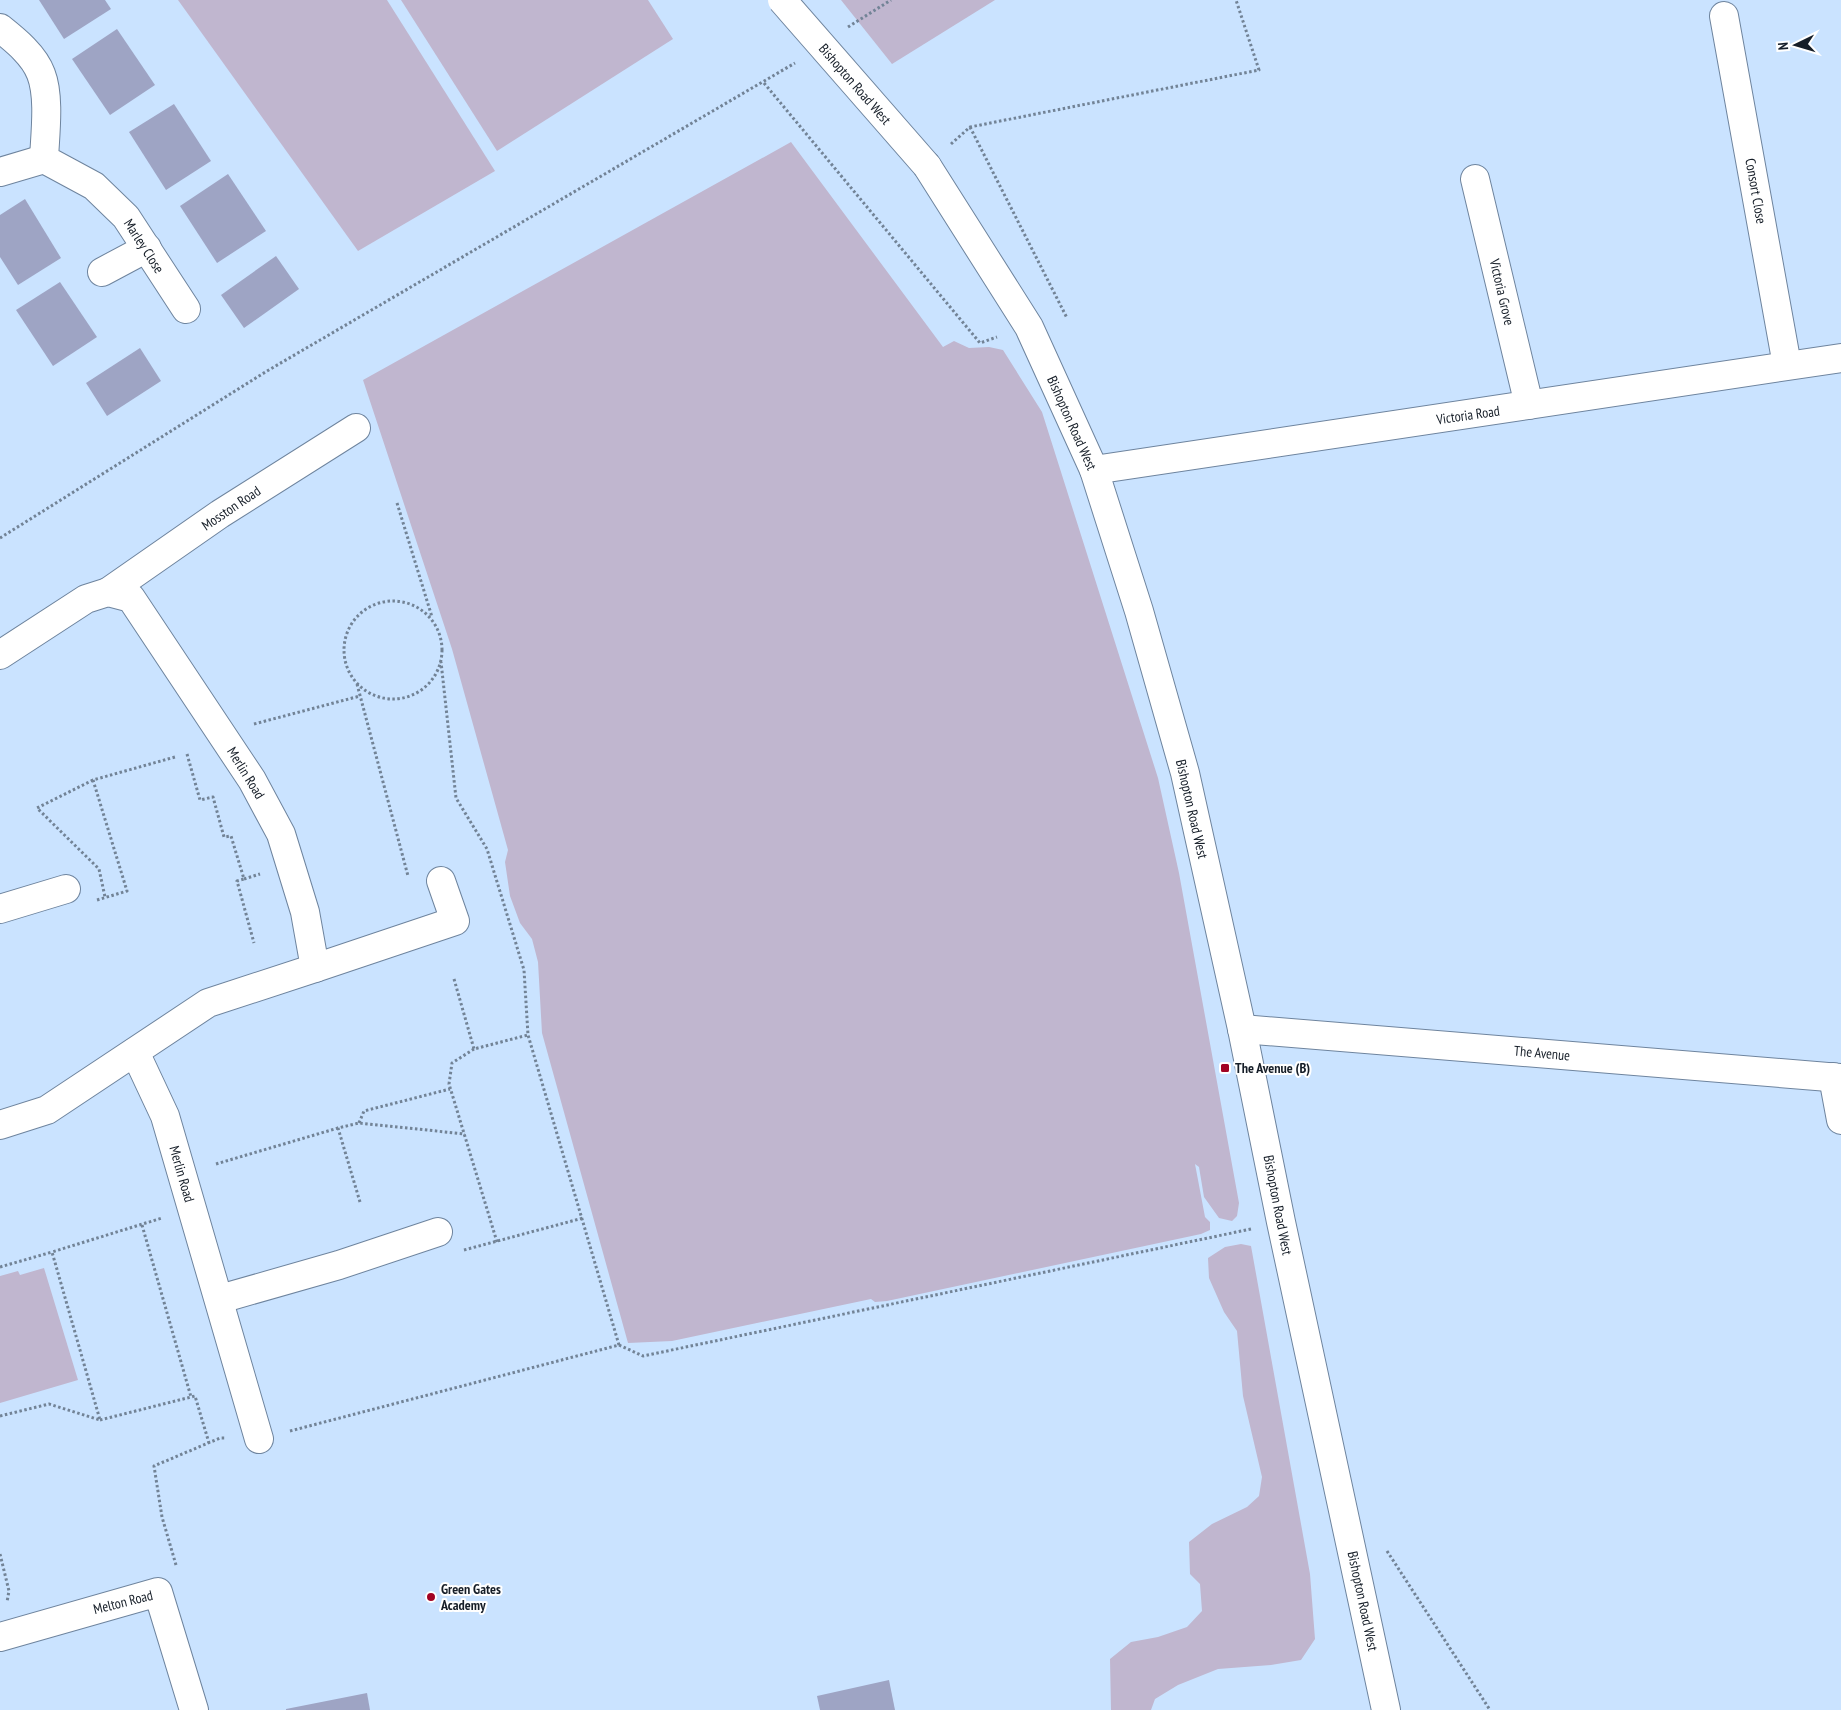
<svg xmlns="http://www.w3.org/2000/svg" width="1841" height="1710" font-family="'PT Sans Narrow',sans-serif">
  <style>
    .green { fill: #c0b6cf }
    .building { fill: #9ea4c4 }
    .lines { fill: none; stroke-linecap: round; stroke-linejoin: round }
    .street-casing { stroke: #6e849e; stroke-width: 30 }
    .secondary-casing { stroke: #6e849e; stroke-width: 30 }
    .path { stroke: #728396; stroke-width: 3; stroke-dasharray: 2.5 2.5; stroke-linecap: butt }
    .street { stroke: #fff; stroke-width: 28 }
    .secondary { stroke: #fff; stroke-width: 28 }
    .secondary-bridge-casing { stroke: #6e849e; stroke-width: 30; stroke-linecap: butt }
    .secondary-bridge { stroke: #fff; stroke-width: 28 }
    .poi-dot { fill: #a20324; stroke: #fff; stroke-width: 2 }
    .labels { text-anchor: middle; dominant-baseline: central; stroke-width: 4; stroke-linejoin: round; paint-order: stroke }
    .street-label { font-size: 14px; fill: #161e28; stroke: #fff }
    .poi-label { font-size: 14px; font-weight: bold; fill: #161e28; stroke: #fff; text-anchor: start }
  </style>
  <rect width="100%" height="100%" fill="#cae3ff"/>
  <g class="green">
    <polygon points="178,0 387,0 495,171 358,251"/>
    <polygon points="401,0 648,0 673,39 497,151"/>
    <polygon points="841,0 995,0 892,64"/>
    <polygon points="791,142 943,347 954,341 969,348 989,347 1003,350 1042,412 1158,778 1179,873 1239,1203 1237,1216 1232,1221 1219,1218 1204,1197 1199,1167 1195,1164 1205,1217 1210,1222 1210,1230 1201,1234 887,1301 875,1302 871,1299 672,1341 628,1343 542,1033 538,962 532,939 520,923 510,896 505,862 508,850 452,649 363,380"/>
    <polygon points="1241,1244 1251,1246 1310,1574 1315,1639 1301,1660 1271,1665 1218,1669 1178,1685 1155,1699 1151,1710 1111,1710 1110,1659 1131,1642 1158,1637 1187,1627 1202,1611 1200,1584 1190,1574 1189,1542 1212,1524 1247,1507 1259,1496 1262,1477 1243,1396 1237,1331 1224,1312 1209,1278 1208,1258 1225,1247"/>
    <polygon points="44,1268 78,1380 0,1403 0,1276 18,1271 20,1275"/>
  </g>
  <g class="building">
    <polygon points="39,0 105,0 111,9 64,39"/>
    <polygon points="117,29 155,85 110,115 72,59"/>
    <polygon points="174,104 211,161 166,190 129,132"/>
    <polygon points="228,174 266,231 217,263 180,206"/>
    <polygon points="25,199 61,258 18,285 0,257 0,215"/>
    <polygon points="276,256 299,289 244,328 221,295"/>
    <polygon points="60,282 97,337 53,366 16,310"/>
    <polygon points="140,348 161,381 107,416 86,383"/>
    <polygon points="889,1680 895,1710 820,1710 817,1696"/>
    <polygon points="367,1693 370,1710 286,1710 286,1709"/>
  </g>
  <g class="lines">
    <g class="street-casing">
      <g id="street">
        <polyline points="1724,16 1787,365"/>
        <path d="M0,28C15,40 34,55 41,74C50,97 45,135 44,159L94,186L126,217L186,309"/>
        <polyline points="0,172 44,159"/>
        <polyline points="1475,179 1529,405"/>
        <polyline points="102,272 147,248"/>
        <polyline points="1094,470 1841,358"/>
        <polyline points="108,592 220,514 356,428"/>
        <polyline points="0,655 86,599 108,592 131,598 252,780 281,834 305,912 315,968 208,1003 47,1110 0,1125"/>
        <polyline points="0,909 66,889"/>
        <polyline points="315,968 455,921 441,881"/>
        <polyline points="1242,1029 1841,1078"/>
        <polyline points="135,1052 165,1116 259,1439"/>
        <polyline points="1833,1077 1841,1120"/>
        <polyline points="220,1299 339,1265 438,1232"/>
        <polyline points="0,1637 158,1592 194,1710"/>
      </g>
    </g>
    <g class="secondary-casing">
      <polyline id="secondary" points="927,166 1029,327 1094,470 1139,611 1185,773 1242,1029 1281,1222 1386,1710"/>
    </g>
    <g class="path">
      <polyline points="848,27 891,0"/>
      <polyline points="764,83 980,343 997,337"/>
      <polyline points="970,127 1067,318"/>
      <polyline points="951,144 970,127 1259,70 1236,0"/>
      <polyline points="397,503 432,617"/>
      <polyline points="0,538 267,371 795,63"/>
      <circle cx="393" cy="650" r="49"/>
      <polyline points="357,684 408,876"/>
      <polyline points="254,724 360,696"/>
      <polyline points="187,754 200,800 213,797 224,837 231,836 244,879 237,881 254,943"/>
      <polyline points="93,780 37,808 99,869 105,897"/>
      <polyline points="244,879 260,874"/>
      <polyline points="97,900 127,891 93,780 175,757"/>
      <polyline points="454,979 474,1049 528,1035"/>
      <polyline points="474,1049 452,1063 449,1084 497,1242"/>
      <polyline points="359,1123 364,1111 450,1089"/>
      <polyline points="216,1164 338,1128"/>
      <polyline points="360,1202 338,1128 359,1123 465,1134"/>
      <polyline points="142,1225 191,1397"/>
      <polyline points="464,1250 583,1218"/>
      <polyline points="0,1267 52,1252"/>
      <polyline points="619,1345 643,1356 1251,1229"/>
      <polyline points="0,1416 49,1404 100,1420 52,1252 162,1218"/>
      <polyline points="100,1420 195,1396 209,1443"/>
      <polyline points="290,1431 619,1345 528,1035 524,970 487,849 456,798 441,662"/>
      <polyline points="1387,1551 1490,1710"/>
      <polyline points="0,1554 9,1591 7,1602"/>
      <polyline points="176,1565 162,1517 154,1466 220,1438 225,1438"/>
    </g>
    <use href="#street" class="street"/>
    <use href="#secondary" class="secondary"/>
    <g class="secondary-bridge-casing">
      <polyline id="secondary-bridge" points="782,0 927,166"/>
    </g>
    <use href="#secondary-bridge" class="secondary-bridge"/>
  </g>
  <g class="poi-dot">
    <rect x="1220" y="1063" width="10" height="10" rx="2.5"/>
    <circle cx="431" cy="1597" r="5"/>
  </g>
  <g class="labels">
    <g class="street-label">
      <text transform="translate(855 84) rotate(49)">Bishopton Road West</text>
      <text transform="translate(1756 191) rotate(80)">Consort Close</text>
      <text transform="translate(144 246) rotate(57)">Marley Close</text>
      <text transform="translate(1502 292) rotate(77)">Victoria Grove</text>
      <text transform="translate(1468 415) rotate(-8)">Victoria Road</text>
      <text transform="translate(1072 423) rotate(66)">Bishopton Road West</text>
      <text transform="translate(231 508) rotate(-34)">Mosston Road</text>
      <text transform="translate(246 773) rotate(58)">Merlin Road</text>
      <text transform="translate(1192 809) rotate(77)">Bishopton Road West</text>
      <text transform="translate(1542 1053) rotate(5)">The Avenue</text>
      <text transform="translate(182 1174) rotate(74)">Merlin Road</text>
      <text transform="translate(1278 1205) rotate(79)">Bishopton Road West</text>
      <text transform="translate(1363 1601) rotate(78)">Bishopton Road West</text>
      <text transform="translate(123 1602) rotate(-14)">Melton Road</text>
    </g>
    <g class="poi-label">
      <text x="1235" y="1068">The Avenue (B)</text>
      <text x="441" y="1589">Green Gates<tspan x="441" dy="16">Academy</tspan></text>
    </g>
  </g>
  <g transform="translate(1796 45) rotate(265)" stroke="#ffffff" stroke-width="4" paint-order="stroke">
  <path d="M0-4L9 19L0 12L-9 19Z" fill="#161e28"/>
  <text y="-8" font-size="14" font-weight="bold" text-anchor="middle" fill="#161e28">N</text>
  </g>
</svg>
